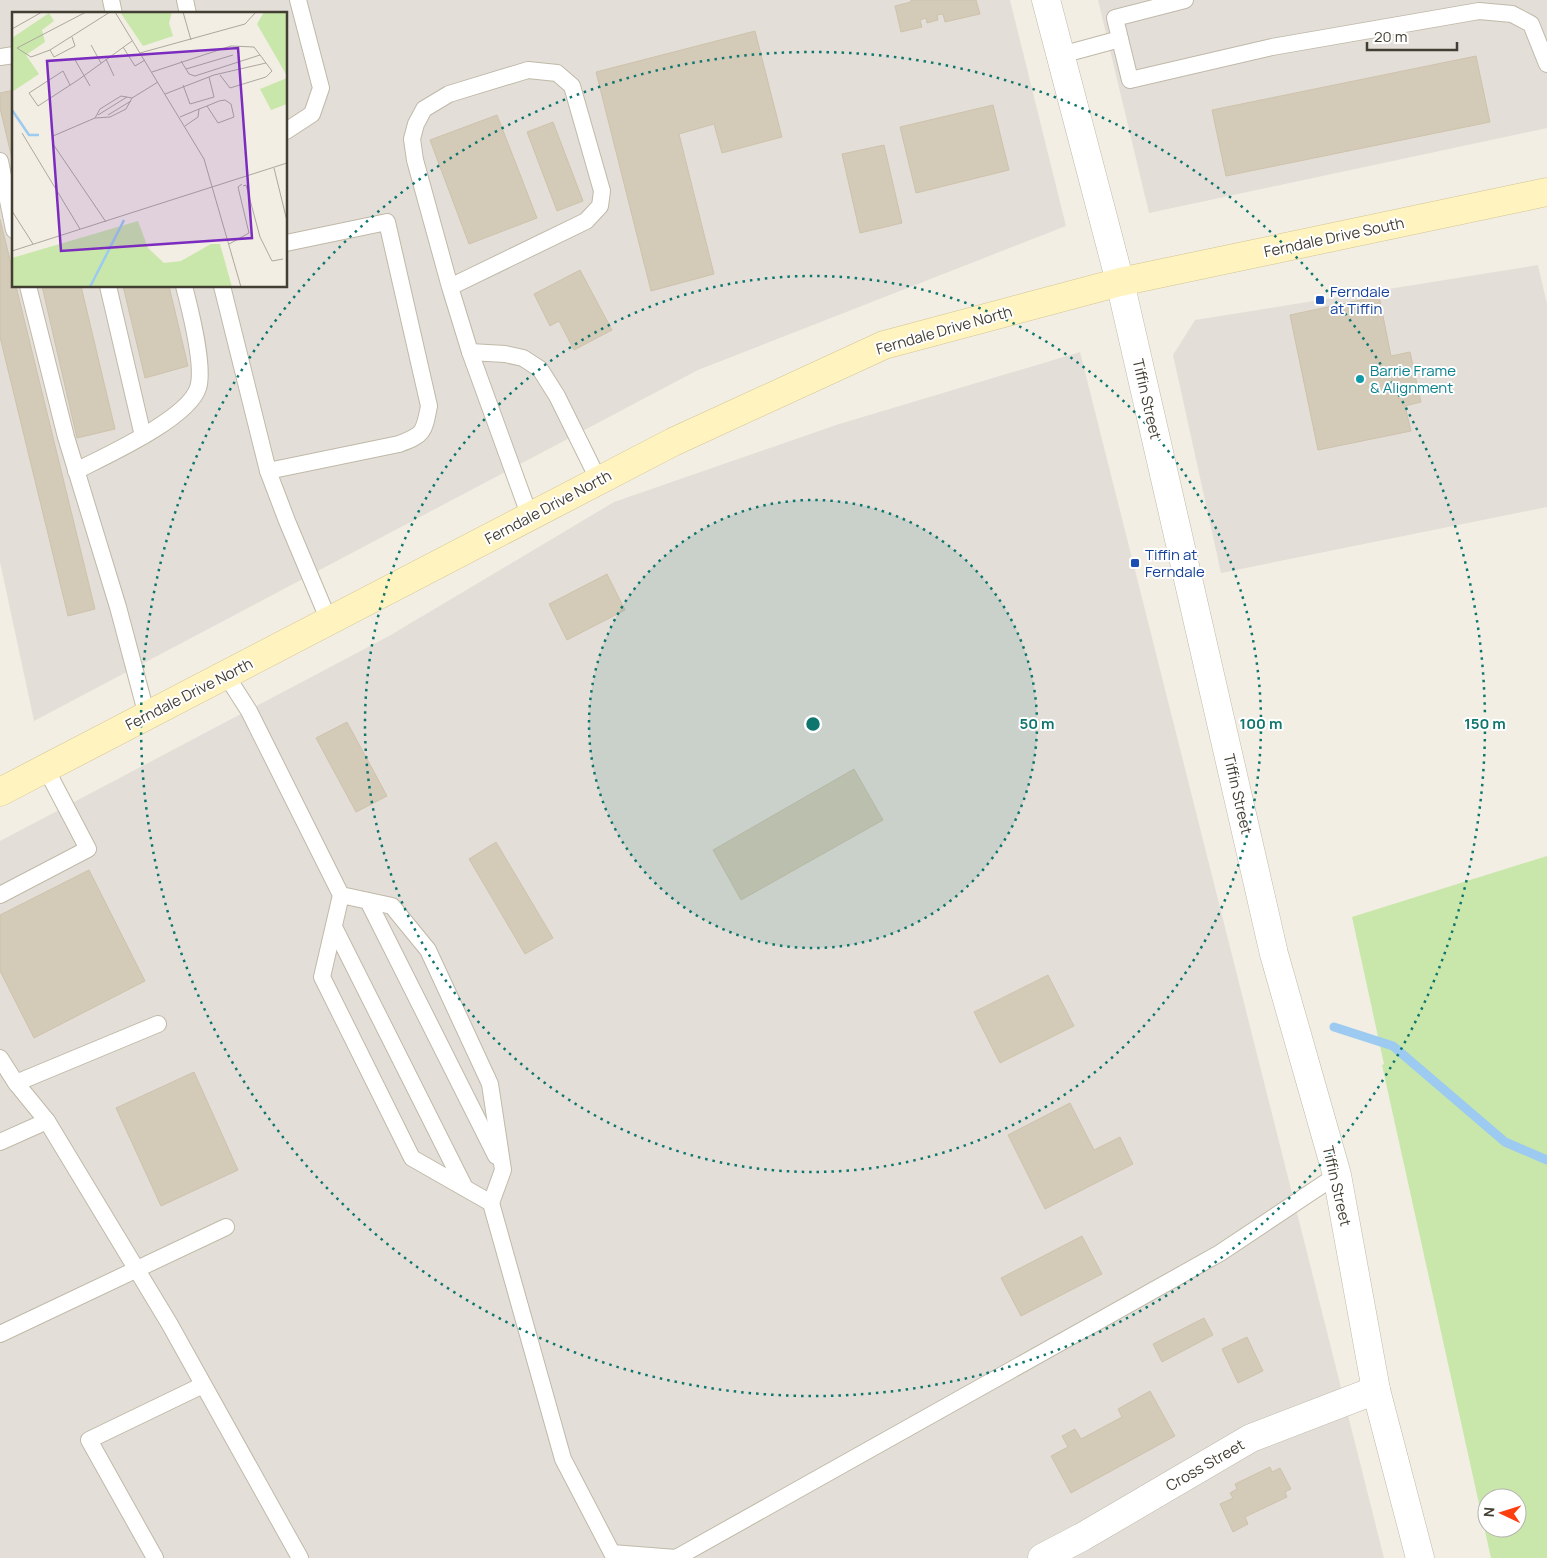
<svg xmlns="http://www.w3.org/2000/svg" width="1547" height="1558" font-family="Manrope,sans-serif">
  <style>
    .industrial { fill: #e3dfd8; fill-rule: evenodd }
    .green { fill: #c9e7aa; fill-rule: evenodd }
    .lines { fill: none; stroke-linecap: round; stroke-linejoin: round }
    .stream { stroke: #9dcaf0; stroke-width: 9 }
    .building { fill: #d3cab8; stroke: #cec2ab }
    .service-casing { stroke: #c0b9a8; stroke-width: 18 }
    .minor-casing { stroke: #c0b9a8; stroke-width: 29 }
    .tertiary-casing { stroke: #c0b9a8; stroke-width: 29 }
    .secondary-casing { stroke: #d3c492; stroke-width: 29 }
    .service { stroke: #fff; stroke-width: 16 }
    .minor { stroke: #fff; stroke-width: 28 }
    .tertiary { stroke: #fff; stroke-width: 28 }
    .secondary { stroke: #fff3c0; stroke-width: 28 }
    .ring { fill: none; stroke: #0f766e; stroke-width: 2.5; stroke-dasharray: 2.5 5 }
    .transit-dot { fill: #1a4fb4; stroke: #fff; stroke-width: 2 }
    .culture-dot { fill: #0f9aa8; stroke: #fff; stroke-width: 2 }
    .labels { text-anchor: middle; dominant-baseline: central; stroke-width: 4; stroke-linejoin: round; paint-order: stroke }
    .street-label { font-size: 15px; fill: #433e33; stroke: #fff }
    .transit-label { font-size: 15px; fill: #164399; stroke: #fff; text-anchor: start }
    .culture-label { font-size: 15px; fill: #0d838f; stroke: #fff; text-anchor: start }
    .inset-river { fill: none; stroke: #9dcaf0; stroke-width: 2.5 }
    .inset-road { fill: none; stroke: #aca89d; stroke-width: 1 }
    .view { fill: #7b2cbf; fill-opacity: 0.15; stroke: #7b2cbf; stroke-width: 2.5 }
    .inset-edge { fill: none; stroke: #433e33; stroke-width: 2.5 }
    .centre { fill: #0f766e; stroke: #fff; stroke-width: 2.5 }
    .ring-label { font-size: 15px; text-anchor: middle; font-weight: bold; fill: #0f766e; stroke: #fff; stroke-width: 4; stroke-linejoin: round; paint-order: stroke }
  </style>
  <rect width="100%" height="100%" fill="#f2eee3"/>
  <g class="industrial">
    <path d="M0,0H1010L1066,226L698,370L34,721L0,562ZM14,14H286V286H14Z"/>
    <polygon points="1098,0 1547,0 1547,128 1149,213"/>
    <polygon points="1538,265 1547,304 1547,507 1221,573 1173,355 1195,320"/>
    <polygon points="1080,352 1384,1558 0,1558 0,841 389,636 614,502 836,425"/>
  </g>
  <path class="green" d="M1547,856V1558H1491L1382,1065L1384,1064L1352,917ZM1487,1498H1517V1528H1487Z"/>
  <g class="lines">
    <polyline class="stream" points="1334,1027 1393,1046 1505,1142 1547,1160"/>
  </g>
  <g class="building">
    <polygon points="911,0 976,0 980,14 945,22 943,14 937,15 938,20 927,23 926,18 920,20 922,27 901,32 895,6 911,2"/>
    <polygon points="755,31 782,137 722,153 714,124 679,134 714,274 651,291 596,72"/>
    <polygon points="1476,56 1490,122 1226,176 1212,110"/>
    <polygon points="14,90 14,167 0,108 0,93"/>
    <polygon points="993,105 1009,170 916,193 900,127"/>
    <polygon points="497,115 537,218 469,244 430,140"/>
    <polygon points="553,122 583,201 557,211 527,132"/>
    <polygon points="884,145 902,223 860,233 842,154"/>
    <polygon points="0,219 14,276 14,286 16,286 95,609 68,616 0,337"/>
    <polygon points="580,270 612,330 574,350 559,321 550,326 534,294"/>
    <polygon points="42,286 81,286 115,429 77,438"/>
    <polygon points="123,286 169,286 188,366 145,378"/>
    <polygon points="1379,296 1391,356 1410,352 1421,402 1405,406 1411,431 1318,450 1290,315"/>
    <polygon points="607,574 625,610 567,640 549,604"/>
    <polygon points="347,722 387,796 356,812 316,738"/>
    <polygon points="854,769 883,820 741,900 713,850"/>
    <polygon points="496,842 553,938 525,954 469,859"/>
    <polygon points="89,870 145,981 34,1038 0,971 0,915"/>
    <polygon points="1048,975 1074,1026 1000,1063 974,1012"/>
    <polygon points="194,1072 238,1170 161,1206 116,1108"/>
    <polygon points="1070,1103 1094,1150 1120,1137 1133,1164 1045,1209 1008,1135"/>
    <polygon points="1082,1236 1102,1274 1021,1316 1001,1278"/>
    <polygon points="1204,1318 1213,1335 1162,1362 1153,1344"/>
    <polygon points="1247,1337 1263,1371 1238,1383 1222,1349"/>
    <polygon points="1150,1391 1175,1436 1071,1493 1051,1456 1068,1447 1062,1436 1075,1429 1081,1439 1122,1417 1118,1409"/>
    <polygon points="1270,1467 1272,1472 1280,1468 1291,1489 1285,1492 1287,1497 1245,1517 1248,1524 1233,1532 1220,1504 1233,1498 1230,1493 1237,1489 1235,1484"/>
  </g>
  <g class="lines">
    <g class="service-casing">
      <g id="service">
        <polyline points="111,0 114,14"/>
        <polyline points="185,0 188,14"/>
        <polyline points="1120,39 1115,18 1185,0"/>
        <polyline points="1061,55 1120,39 1130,80 1272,47 1479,11 1512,14 1531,24 1547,64"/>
        <polyline points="0,57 14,55"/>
        <polyline points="286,131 312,114 321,88 298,0"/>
        <polyline points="0,161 14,230"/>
        <polyline points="28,286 66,437 118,607 147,716"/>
        <polyline points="108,286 143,436"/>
        <polyline points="222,286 268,471 287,521 329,621"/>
        <polyline points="450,287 586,221 600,206 602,191 572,86 557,73 528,70 449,94 424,109 416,124 412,139 415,160 450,287 470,352 530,517"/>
        <polyline points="470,352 505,354 523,358 540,369 557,396 599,481"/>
        <path d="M76,471C105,456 188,419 198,388C205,367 190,309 184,286"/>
        <path d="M268,471L399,444C424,435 424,432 429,406L387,222L286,243"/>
        <polyline points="226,675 249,711 341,895 322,977 412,1158 491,1203 503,1170 490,1084 428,950 392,906 341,895"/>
        <polyline points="0,895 88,849 45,767"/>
        <polyline points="368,901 496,1156"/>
        <polyline points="334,927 465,1188"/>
        <polyline points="0,1058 16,1083 47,1121 137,1270 169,1323 300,1558"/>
        <polyline points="16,1083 158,1024"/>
        <polyline points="0,1142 47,1121"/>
        <polyline points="491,1203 563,1459 612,1553 676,1558 1220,1253 1337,1175"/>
        <polyline points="0,1334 226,1227"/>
        <polyline points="155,1558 89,1440 203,1385"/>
      </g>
    </g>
    <g class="minor-casing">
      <polyline id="minor" points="1042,1558 1082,1537 1251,1438 1376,1390"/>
    </g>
    <g class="tertiary-casing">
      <polyline id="tertiary" points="1046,0 1120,282 1274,954 1337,1175 1376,1390 1420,1558"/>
    </g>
    <g class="secondary-casing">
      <polyline id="secondary" points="0,792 673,442 884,345 1120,282 1547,192"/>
    </g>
    <use href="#service" class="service"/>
    <use href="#minor" class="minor"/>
    <use href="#tertiary" class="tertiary"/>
    <use href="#secondary" class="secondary"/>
  </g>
  <circle cx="813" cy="724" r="224" fill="#0f766e" fill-opacity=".12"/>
  <g class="ring">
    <circle cx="813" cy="724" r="224"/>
    <circle cx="813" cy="724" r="448"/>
    <circle cx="813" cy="724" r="672"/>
  </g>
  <g class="transit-dot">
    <rect x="1315" y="295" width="10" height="10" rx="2.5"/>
    <rect x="1130" y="558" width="10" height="10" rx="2.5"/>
  </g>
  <circle class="culture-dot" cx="1360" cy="379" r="5"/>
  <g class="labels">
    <g class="street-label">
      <text transform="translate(1334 237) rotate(-12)">Ferndale Drive South</text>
      <text transform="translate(944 330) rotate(-16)">Ferndale Drive North</text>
      <text transform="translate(1147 399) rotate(77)">Tiffin Street</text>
      <text transform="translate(548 507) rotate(-28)">Ferndale Drive North</text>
      <text transform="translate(189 694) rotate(-27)">Ferndale Drive North</text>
      <text transform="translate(1238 794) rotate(77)">Tiffin Street</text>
      <text transform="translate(1337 1186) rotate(77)">Tiffin Street</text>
      <text transform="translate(1205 1465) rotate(-30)">Cross Street</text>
    </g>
    <g class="transit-label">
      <text x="1330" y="291">Ferndale<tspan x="1330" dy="17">at Tiffin</tspan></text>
      <text x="1145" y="554">Tiffin at<tspan x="1145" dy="17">Ferndale</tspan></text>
    </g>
    <g class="culture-label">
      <text x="1370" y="370">Barrie Frame<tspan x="1370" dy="17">&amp; Alignment</tspan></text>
    </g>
  </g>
  <g transform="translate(12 12)">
    <rect width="275" height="275" fill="#f2eee3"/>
    <path d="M108,0H160L157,11L161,24L131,34ZM252,0H275V64L245,12ZM37,1L42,9L30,18L33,30L14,43L27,62L0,80V26ZM275,66V92L259,98L248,77ZM126,209L136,236L152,251L169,249L199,232H208L220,275H0V246Z" fill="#c9e7aa"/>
    <path class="inset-river" d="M0,98L17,123H27M78,275L112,208"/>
    <path class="inset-road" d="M103,0L192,147L229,275M171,0L179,28M0,17L30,0M60,25L63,34L42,45L38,38L98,0M79,33L89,51M111,35L123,54L133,48M38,38L19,45L5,36L74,0M128,41L233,12L244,0M62,46L78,74M94,47L102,64M169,49L177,62L183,64L248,43M174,57L221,43M140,60L219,34L242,35L254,51M58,73L51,59L17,81L26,94L66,68L120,29M171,73L178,92L202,85L197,65M153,82L202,63L254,51L260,59L254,65L218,76L208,63M120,86L114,97L98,105L83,106L88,97L109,84L120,86L146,70M86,103L115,85M96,103L119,89M168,105L187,97L195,94L207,89L213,88L219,92L222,105L206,111L195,94M83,106L41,124V132L94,210M173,114L186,105L187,97M10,121L68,217M262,156L275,209M231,174L234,173L248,225L260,249L271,247M0,199L21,232M217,232L237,221L226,175L230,172M0,239L275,151"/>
    <path class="view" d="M226,36L240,226L49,239L35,49Z"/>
    <rect width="275" height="275" class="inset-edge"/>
  </g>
  <circle cx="813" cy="724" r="8" class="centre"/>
  <g class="ring-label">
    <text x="1037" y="729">50 m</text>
    <text x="1261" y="729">100 m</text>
    <text x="1485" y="729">150 m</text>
  </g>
  <g transform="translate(1502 1513) rotate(274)"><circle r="24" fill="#ffffff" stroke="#b4b2ad"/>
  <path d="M0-4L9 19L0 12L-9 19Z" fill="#fd3f0f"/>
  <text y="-8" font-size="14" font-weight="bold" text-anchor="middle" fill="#433e33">N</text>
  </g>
  <path d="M1367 42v8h90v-8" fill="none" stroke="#433e33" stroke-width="2.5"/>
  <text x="1374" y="42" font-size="15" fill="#433e33" stroke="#ffffff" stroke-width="4" paint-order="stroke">20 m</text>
</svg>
